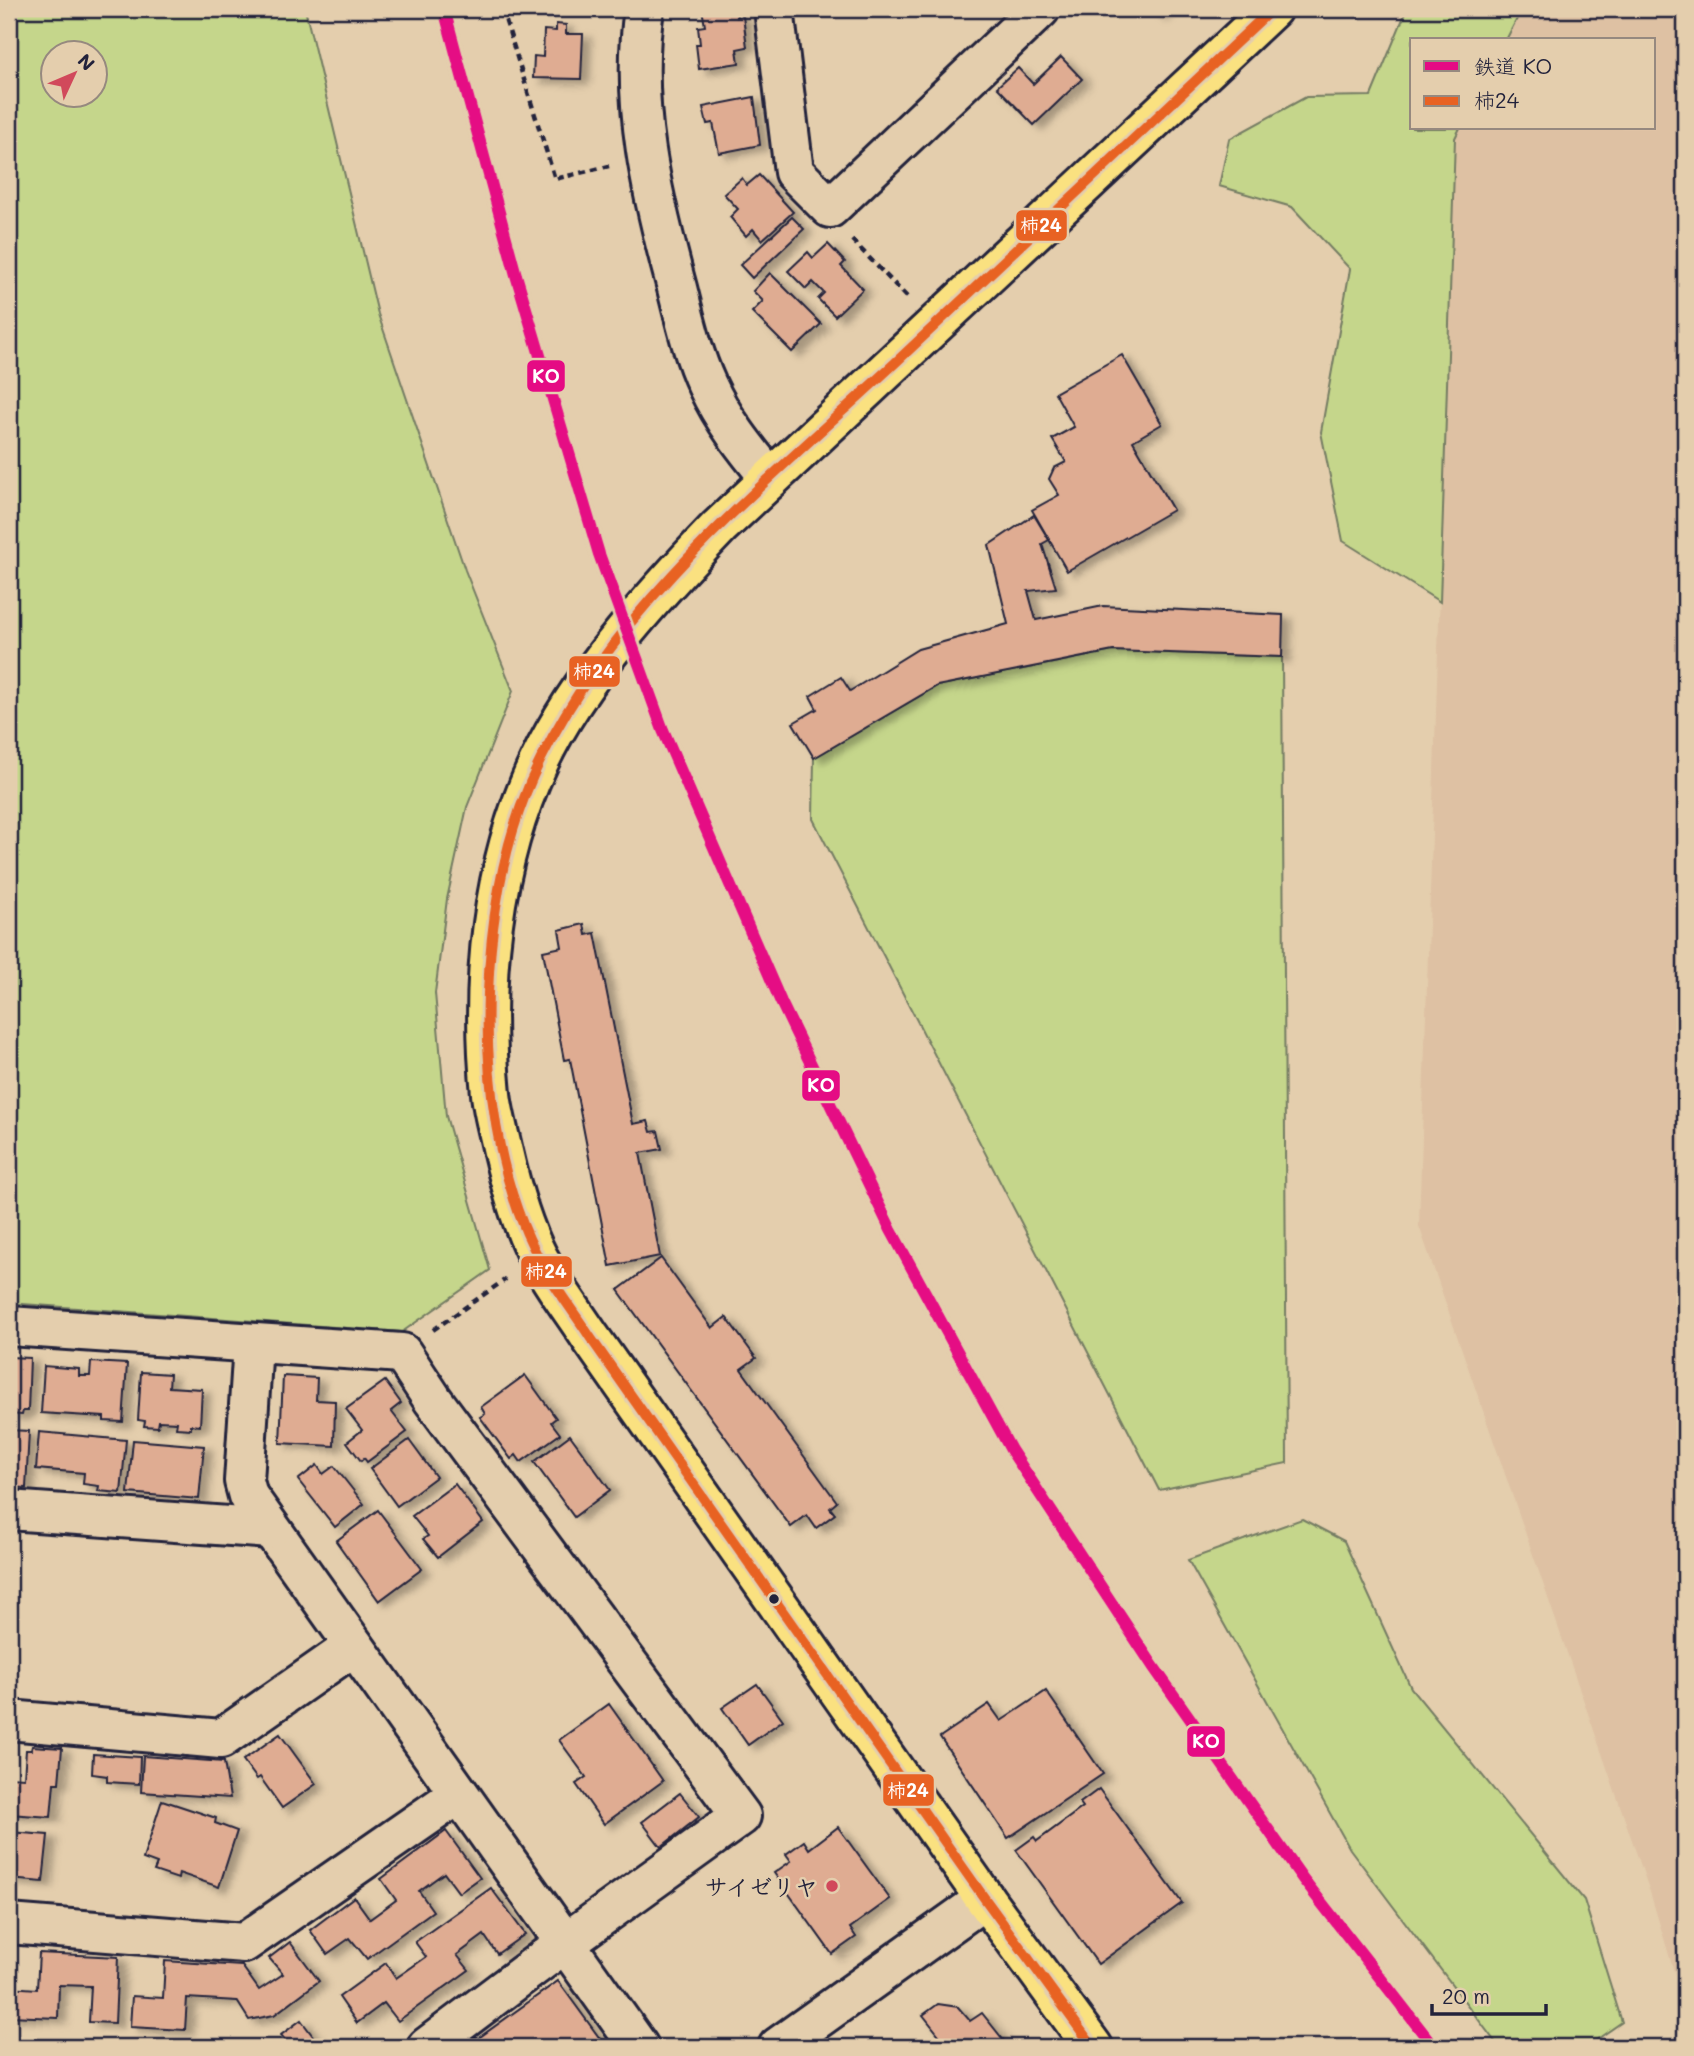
<svg xmlns="http://www.w3.org/2000/svg" width="1694" height="2056" font-family="Mali,'Klee One',sans-serif">
  <style>
    .built { fill: #dec1a3 }
    .green { fill: #c5d68b; stroke: #747c63; stroke-width: 2; fill-rule: evenodd }
    .building { fill: #dfac92; stroke: #22223b; stroke-width: 2; filter: url(#shadow) }
    .lines { fill: none; stroke-linecap: round; stroke-linejoin: round }
    .minor-casing { stroke: #22223b; stroke-width: 44 }
    .major-casing { stroke: #22223b; stroke-width: 44 }
    .path { stroke: #22223b; stroke-width: 4.5; stroke-dasharray: 7 5; stroke-linecap: butt }
    .minor { stroke: #e4cead; stroke-width: 38 }
    .major { stroke: #fae180; stroke-width: 38 }
    .bus-1-casing { stroke: #e4cead; stroke-width: 16 }
    .bus-1 { stroke: #e86223; stroke-width: 10 }
    .rail-1-casing { stroke: #e4cead; stroke-width: 18 }
    .rail-1 { stroke: #e50b84; stroke-width: 12 }
    .bus-dot { fill: #22223b; stroke: #e4cead; stroke-width: 2.5 }
    .poi-dot { fill: #d1495b; stroke: #e4cead; stroke-width: 2.5 }
    .labels { text-anchor: middle; dominant-baseline: central; stroke-width: 5; stroke-linejoin: round; paint-order: stroke }
    .poi-label { font-size: 23px; font-weight: bold; fill: #22223b; stroke: #e4cead; text-anchor: end }
    .line-badge { stroke: #e4cead; stroke-width: 2.5 }
    .badge-label { font-size: 19px; text-anchor: middle; font-weight: bold; fill: #fff }
  </style>
  <defs>
    <filter id="shadow"><feDropShadow dx="8" dy="4.5" stdDeviation="3.5" flood-color="#0004"/></filter>
  </defs>
  <rect width="100%" height="100%" fill="#e4cead"/>
  <filter id="ink" filterUnits="userSpaceOnUse"><feTurbulence type="fractalNoise" baseFrequency=".0143" numOctaves="2"/><feDisplacementMap in="SourceGraphic" scale="14" xChannelSelector="R" yChannelSelector="G"/><feConvolveMatrix kernelMatrix="1 2 1 2 8 2 1 2 1" color-interpolation-filters="sRGB"/></filter>
  <g filter="url(#ink)">
    <polygon class="built" points="1522,9 1685,9 1685,2008 1650,1892 1419,1226 1455,138 1460,128 1654,128 1654,40 1506,40"/>
    <g class="green">
      <path d="M9,9H305L378,314L465,570L513,691L467,807L447,899L435,993L446,1116L490,1270L402,1332L9,1303ZM52,52H94V94H52Z"/>
      <polygon points="1407,9 1522,9 1506,40 1412,40 1412,128 1460,128 1455,138 1440,602 1343,541 1321,432 1350,269 1292,207 1219,186 1229,139 1306,97 1371,96"/>
      <polygon points="1113,651 1282,657 1287,1463 1159,1490 813,819 814,758 937,686"/>
      <polygon points="1302,1519 1344,1541 1411,1688 1584,1900 1622,2022 1586,2047 1499,2047 1350,1849 1188,1560"/>
    </g>
    <g class="building">
      <polygon points="702,9 736,9 737,17 743,16 747,47 737,49 739,63 699,69 696,44 700,44 698,27 705,26"/>
      <polygon points="1152,9 1166,9 1159,16"/>
      <polygon points="556,24 566,25 566,34 583,34 581,79 533,78 534,56 543,57 544,30 556,31"/>
      <polygon points="1061,57 1082,79 1034,125 997,87 1018,68 1033,84"/>
      <polygon points="754,97 760,145 719,153 713,123 707,124 703,107"/>
      <polygon points="759,175 793,212 762,240 753,229 746,236 730,217 738,209 724,194 742,178 747,185"/>
      <polygon points="792,217 804,229 752,278 740,265"/>
      <polygon points="828,244 845,262 841,266 863,289 835,316 818,299 824,293 813,282 806,289 788,271 808,252 813,258"/>
      <polygon points="770,273 821,324 792,352 752,312 763,301 753,291"/>
      <polygon points="1122,355 1162,424 1133,441 1173,510 1067,571 1032,510 1059,495 1049,479 1054,468 1066,462 1052,439 1074,427 1055,393"/>
      <polygon points="1034,515 1049,540 1042,544 1056,588 1028,591 1036,620 1103,606 1283,615 1282,657 1113,651 937,686 814,758 793,723 817,709 810,696 841,677 850,691 918,649 1008,624 989,545"/>
      <polygon points="584,924 586,935 595,933 633,1124 648,1121 651,1132 658,1131 662,1149 640,1153 660,1256 610,1266 570,1059 564,1060 543,951 562,947 559,930"/>
      <polygon points="661,1258 712,1328 726,1317 756,1358 741,1369 837,1502 830,1508 835,1514 816,1528 807,1515 791,1527 618,1290"/>
      <polygon points="9,1357 30,1358 28,1411 23,1411 22,1415 9,1414"/>
      <polygon points="91,1362 127,1364 123,1422 104,1421 104,1417 41,1413 44,1366 79,1369 79,1376 90,1376"/>
      <polygon points="141,1372 170,1374 169,1387 202,1389 200,1426 191,1425 191,1429 176,1428 177,1422 159,1421 158,1427 144,1426 145,1421 138,1420"/>
      <polygon points="525,1375 556,1418 551,1422 560,1434 521,1462 516,1455 511,1459 480,1417 485,1414 481,1407"/>
      <polygon points="283,1376 317,1378 316,1400 335,1401 334,1446 280,1443"/>
      <polygon points="385,1381 401,1403 391,1411 407,1432 367,1462 364,1458 361,1461 347,1442 362,1430 346,1409"/>
      <polygon points="9,1430 29,1431 26,1488 9,1487"/>
      <polygon points="39,1432 126,1440 121,1493 98,1491 99,1486 83,1484 84,1473 36,1469"/>
      <polygon points="570,1435 610,1490 574,1517 534,1462"/>
      <polygon points="133,1440 204,1446 199,1499 128,1493"/>
      <polygon points="409,1440 436,1477 397,1506 370,1469"/>
      <polygon points="317,1465 323,1474 334,1466 364,1504 335,1527 298,1480"/>
      <polygon points="455,1484 483,1522 438,1557 423,1539 428,1536 412,1516"/>
      <polygon points="378,1510 422,1569 379,1601 336,1541"/>
      <polygon points="757,1684 783,1720 748,1745 722,1708"/>
      <polygon points="1046,1691 1103,1774 1008,1838 940,1737 989,1704 1001,1721"/>
      <polygon points="609,1704 663,1781 604,1824 576,1784 586,1777 559,1740"/>
      <polygon points="280,1734 316,1784 282,1808 260,1777 257,1779 243,1760"/>
      <polygon points="32,1746 62,1748 59,1783 54,1783 51,1817 9,1814 9,1777 24,1778 26,1750 31,1750"/>
      <polygon points="93,1754 140,1757 139,1784 107,1782 107,1776 92,1774"/>
      <polygon points="143,1756 224,1762 230,1798 141,1792"/>
      <polygon points="1099,1789 1182,1903 1098,1964 1016,1850 1034,1837 1037,1841 1083,1807 1080,1803"/>
      <polygon points="680,1793 699,1817 661,1847 642,1822"/>
      <polygon points="162,1800 216,1818 215,1823 237,1831 219,1887 179,1873 178,1879 154,1871 157,1864 143,1859"/>
      <polygon points="838,1827 890,1899 850,1928 856,1937 832,1954 774,1873 791,1861 786,1854 804,1841 809,1849"/>
      <polygon points="446,1831 480,1878 459,1893 444,1873 419,1891 433,1911 367,1959 350,1938 327,1954 310,1930 354,1897 370,1919 396,1900 381,1879"/>
      <polygon points="9,1832 48,1835 43,1882 9,1879"/>
      <polygon points="491,1888 525,1934 497,1954 484,1935 457,1955 469,1970 398,2021 384,2003 357,2023 339,1997 386,1963 396,1978 426,1957 415,1942"/>
      <polygon points="290,1942 319,1981 274,2015 249,2020 237,2001 187,1998 185,2030 130,2027 132,1996 163,1998 165,1961 242,1966 259,1990 283,1974 269,1958"/>
      <polygon points="39,1953 118,1957 115,2023 89,2022 91,1986 59,1985 58,2018 9,2016 9,1987 37,1989"/>
      <polygon points="558,1981 606,2047 456,2047 474,2035 477,2039"/>
      <polygon points="938,2004 958,2007 970,2021 982,2013 1009,2047 930,2047 942,2039 923,2015"/>
      <polygon points="301,2020 321,2047 291,2047 281,2035"/>
      <polygon points="37,2040 123,2046 123,2047 36,2047"/>
    </g>
    <g class="lines">
      <g class="minor-casing">
        <g id="minor">
          <path d="M644,9C630,104 652,196 677,288C685,320 693,355 707,385C723,420 746,449 770,478"/>
          <polyline points="774,9 794,172 830,208 1040,9"/>
          <polyline points="9,1326 402,1353 433,1400 741,1816 565,1943 427,2047"/>
          <polyline points="253,1344 244,1481 248,1496 639,2047"/>
          <polyline points="9,1510 270,1529"/>
          <polyline points="9,1720 221,1739 354,1646"/>
          <polyline points="9,1924 244,1943 459,1794"/>
          <polyline points="778,2047 985,1899"/>
        </g>
      </g>
      <g class="major-casing">
        <path id="major" d="M1093,2047L985,1899L590,1337C573,1311 553,1285 538,1257C521,1224 511,1187 503,1152C499,1133 493,1113 491,1094C480,983 491,864 539,762C579,677 654,595 719,527L1272,9"/>
      </g>
      <g class="path">
        <polyline points="502,9 555,179 609,166"/>
        <polyline points="852,240 907,297"/>
        <polyline points="433,1330 506,1279"/>
      </g>
      <use href="#minor" class="minor"/>
      <use href="#major" class="major"/>
      <g class="bus-1-casing">
        <path id="bus-1" d="M1093,2047L985,1899L590,1337C572,1309 551,1283 536,1253C497,1176 485,1078 488,993C491,913 505,831 541,759C617,603 770,479 895,363C1020,245 1146,127 1272,9"/>
      </g>
      <use href="#bus-1" class="bus-1"/>
      <g class="rail-1-casing">
        <polyline id="rail-1" points="444,9 516,275 599,554 663,730 781,1002 891,1230 1011,1450 1153,1666 1303,1879 1434,2047"/>
      </g>
      <use href="#rail-1" class="rail-1"/>
    </g>
  </g>
  <circle class="bus-dot" cx="774" cy="1599" r="6"/>
  <circle class="poi-dot" cx="832" cy="1886" r="7"/>
  <g class="labels">
    <g class="poi-label">
      <text x="818" y="1886">サイゼリヤ</text>
    </g>
  </g>
  <g class="line-badge">
    <rect x="1015" y="209" width="53" height="33" rx="7" fill="#e86223"/>
    <rect x="526" y="359" width="40" height="34" rx="7" fill="#e50b84"/>
    <rect x="568" y="655" width="53" height="33" rx="7" fill="#e86223"/>
    <rect x="801" y="1069" width="40" height="33" rx="7" fill="#e50b84"/>
    <rect x="520" y="1255" width="53" height="33" rx="7" fill="#e86223"/>
    <rect x="1186" y="1725" width="40" height="33" rx="7" fill="#e50b84"/>
    <rect x="882" y="1773" width="53" height="34" rx="7" fill="#e86223"/>
  </g>
  <g class="badge-label">
    <text x="1041" y="232">柿24</text>
    <text x="546" y="383">KO</text>
    <text x="594" y="678">柿24</text>
    <text x="821" y="1092">KO</text>
    <text x="546" y="1278">柿24</text>
    <text x="1206" y="1748">KO</text>
    <text x="908" y="1797">柿24</text>
  </g>
  <rect width="1694" height="2056" fill="none" stroke="#e4cead" stroke-width="35"/>
  <rect x="18" y="18" width="1659" height="2021" fill="none" stroke="#22223b" stroke-width="2.5" filter="url(#ink)"/>
  <rect x="1410" y="38" width="245" height="91" fill="#e4cead" stroke="#96897f" stroke-width="2"/>
  <rect x="1424" y="61" width="35" height="10" fill="#e50b84" stroke="#96897f" stroke-width="2"/>
  <text x="1474" y="74" font-size="21" fill="#22223b">鉄道 KO</text>
  <rect x="1424" y="96" width="35" height="10" fill="#e86223" stroke="#96897f" stroke-width="2"/>
  <text x="1474" y="108" font-size="21" fill="#22223b">柿24</text>
  <g transform="translate(74 74) rotate(46)"><circle r="33" fill="#e4cead" stroke="#96897f" stroke-width="2"/>
  <path d="M0-5L12 26L0 18L-12 26Z" fill="#d1495b"/>
  <text y="-10" font-size="19" font-weight="bold" text-anchor="middle" fill="#22223b">N</text>
  </g>
  <path d="M1432 2004v10h114v-10" fill="none" stroke="#22223b" stroke-width="3.5"/>
  <text x="1442" y="2004" font-size="21" fill="#22223b" stroke="#e4cead" stroke-width="5" paint-order="stroke">20 m</text>
</svg>
